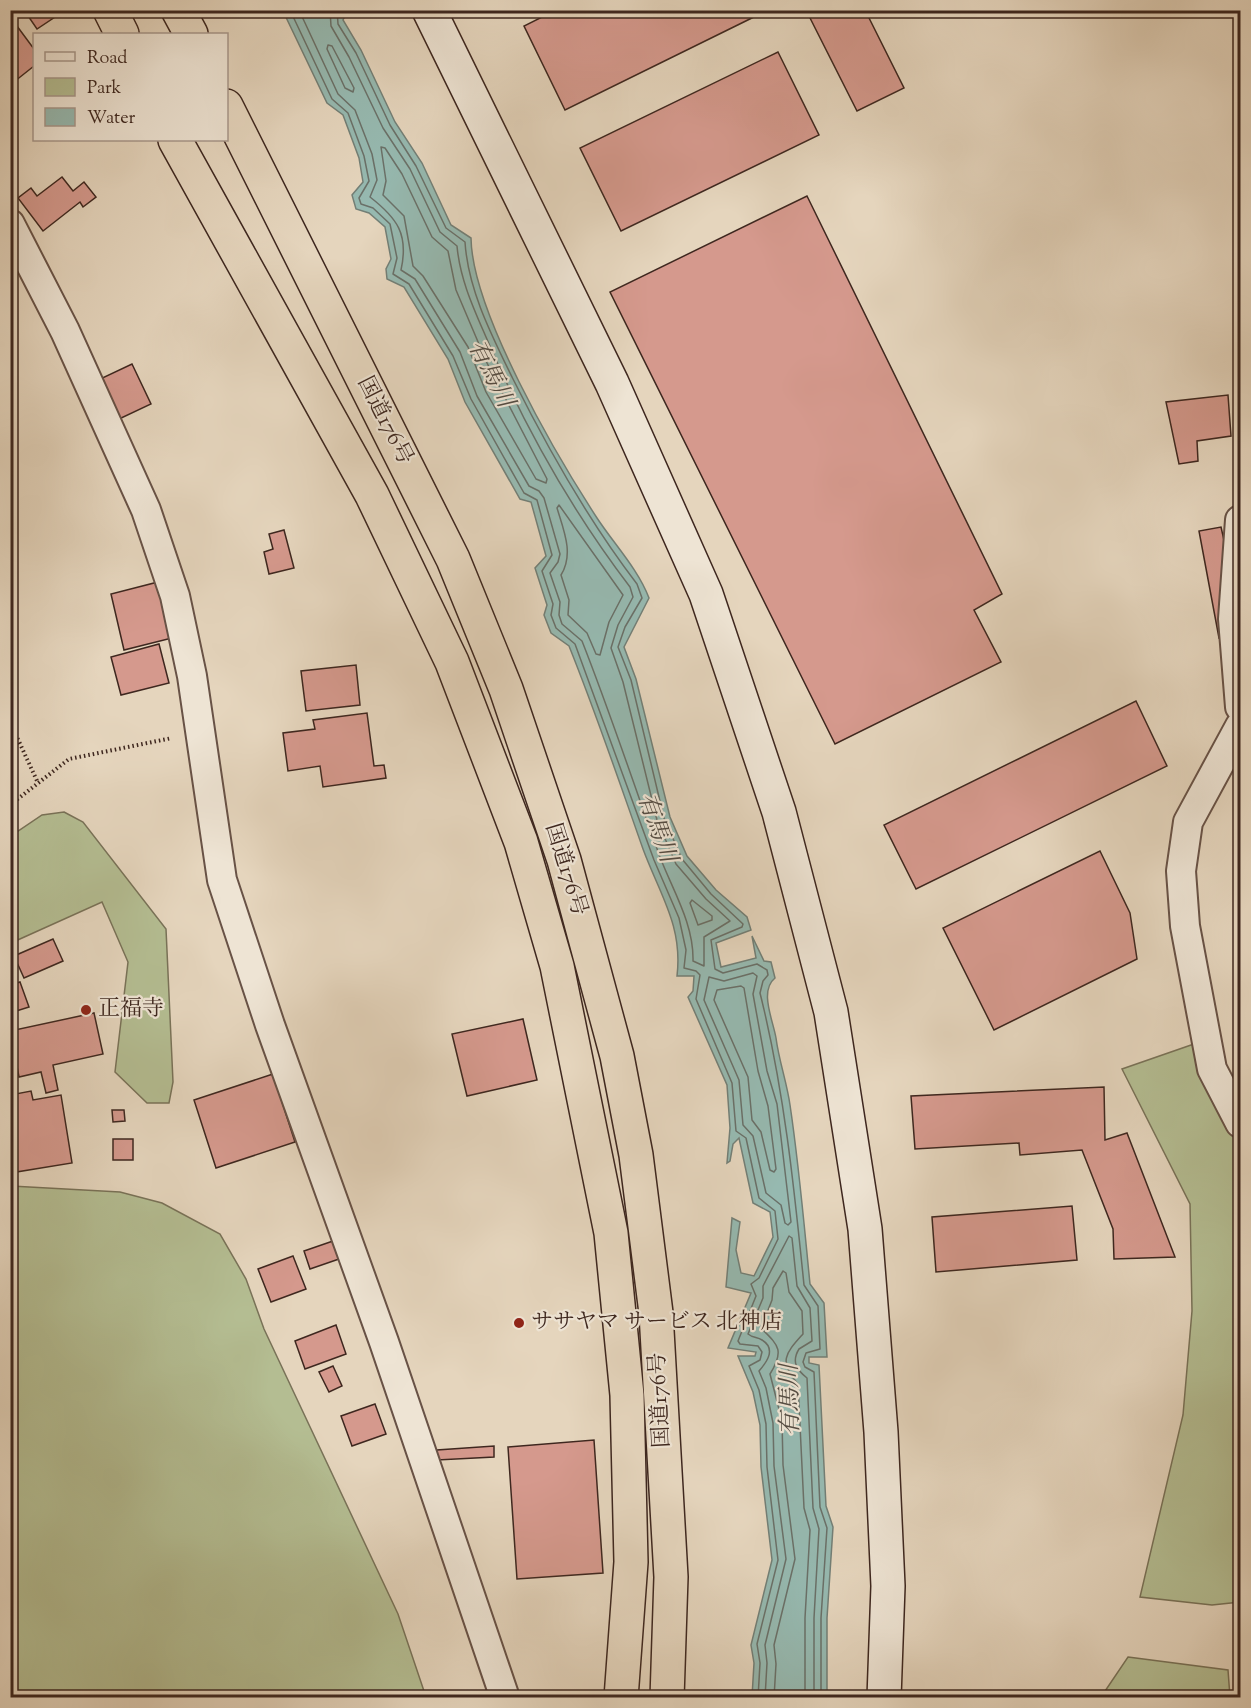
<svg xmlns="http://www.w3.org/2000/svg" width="1251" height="1708" font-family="'Sorts Mill Goudy','Noto Serif JP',serif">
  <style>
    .green { fill: #b4bd92; stroke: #797258; stroke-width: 1.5 }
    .water { fill: #96b9b0; stroke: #737f76; stroke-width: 1.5 }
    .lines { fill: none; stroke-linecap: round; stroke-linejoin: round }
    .shore { stroke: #6a7068; stroke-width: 1.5 }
    .building { fill: #d5998d; stroke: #3e271f; stroke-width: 1.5 }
    .street-casing { stroke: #685246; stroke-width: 32 }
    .secondary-casing { stroke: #3e271f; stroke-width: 36 }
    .highway-casing { stroke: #3e271f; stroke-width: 36 }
    .path { stroke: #3e271f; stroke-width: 4; stroke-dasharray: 1.5 3; stroke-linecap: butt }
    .street { stroke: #eee4d4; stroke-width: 28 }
    .secondary { stroke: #eee4d4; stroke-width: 33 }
    .highway { stroke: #e5d5bd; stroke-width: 33 }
    .poi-dot { fill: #8f2418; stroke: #eee4d4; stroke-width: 2 }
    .labels { text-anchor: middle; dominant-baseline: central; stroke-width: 4.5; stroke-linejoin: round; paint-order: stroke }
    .street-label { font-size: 22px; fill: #3e271f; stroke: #eee4d4 }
    .poi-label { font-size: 22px; fill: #3e271f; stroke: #eee4d4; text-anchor: start }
    .water-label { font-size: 24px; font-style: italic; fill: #544c43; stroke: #eee4d4 }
  </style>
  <rect width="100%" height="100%" fill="#e5d5bd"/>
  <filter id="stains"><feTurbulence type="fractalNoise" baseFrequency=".00333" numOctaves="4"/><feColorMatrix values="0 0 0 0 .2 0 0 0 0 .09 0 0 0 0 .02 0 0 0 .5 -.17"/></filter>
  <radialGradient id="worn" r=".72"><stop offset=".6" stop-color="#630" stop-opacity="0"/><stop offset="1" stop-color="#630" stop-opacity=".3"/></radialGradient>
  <g class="green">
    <polygon points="64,812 83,822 166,929 173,1082 169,1103 147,1103 115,1072 128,962 102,902 11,943 11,836 42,815"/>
    <polygon points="1194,1044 1240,1149 1240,1602 1212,1605 1140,1597 1183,1415 1192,1311 1190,1204 1122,1069"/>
    <polygon points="11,1186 120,1192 162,1203 220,1234 246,1279 264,1329 398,1614 426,1697 11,1697"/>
    <polygon points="1128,1657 1228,1670 1230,1697 1101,1697"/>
  </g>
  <path class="water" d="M283,11H342L345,16L343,20L361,50L395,122L422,163L451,225L471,238C472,311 556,455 597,518C614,544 638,569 649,598L624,647L636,679L670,817L687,856L716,890L747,917L751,930L716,943L721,967L756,958L752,936L764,961L771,962L775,978C759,991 773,1020 776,1038C779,1061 787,1083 790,1105C799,1165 804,1224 810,1284L824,1303L827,1357H809V1363L819,1365L826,1506L833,1527L827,1618V1697H752L754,1663L751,1645L772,1560L761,1467L760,1425L753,1392L738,1356H755L756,1352L728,1348L751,1293L726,1287L732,1218L740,1222L736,1250L741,1273L754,1276L773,1237L770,1212L753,1203L739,1138L733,1144L730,1161L727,1163L730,1128L727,1085L688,997L693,991L694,976H677C683,926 660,895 643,849C619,781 596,713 569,646L551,633L544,615L547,605L535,568L546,556L531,502L520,499L465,402L448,359L404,287L387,279L386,269L391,259L385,227L369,213L356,209L352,195L363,182L359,158L343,115L327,103Z"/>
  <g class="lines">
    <g class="shore">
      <polyline points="290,10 332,99 348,113 364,156 369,181 359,198 361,204 373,208 390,224 397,258 393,274 409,284 453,356 471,399 524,493 537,500 552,555 542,571 553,604 551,615 556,628 575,644 654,860 679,918 686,950 684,968 696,971 700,975 696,999 732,1083 736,1131 746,1138 759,1198 775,1211 778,1239 759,1278 751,1284 756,1296 738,1341 740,1344 758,1346 762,1352 760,1360 749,1366 759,1390 766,1424 767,1467 778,1560 757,1644 760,1663 758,1698"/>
      <path d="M299,10L338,94L355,110L372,154L377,180L370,197C397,218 409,234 401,270L415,279L460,352L477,396L529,486L539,491L544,498L560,554L558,562L550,573L560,602L559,615L562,624L582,641C610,712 634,785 660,857C673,891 694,924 693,961L704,966V937L730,921L706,899L676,864L657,820L623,682L611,648L618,625L633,597L630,587C572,511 524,426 486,337C473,307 460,279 457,246L440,232L410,169L383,128L349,57L331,26L330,10"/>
      <path d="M337,10L338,24L356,53L390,125L416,166L446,228L465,242C468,290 492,336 513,379C549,451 588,520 637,584L642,598L625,627L618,647L631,680L664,818L682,859L711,894L743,924L742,927L711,940L715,969L723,973L757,964L767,970L768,975L763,981L760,993C784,1089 794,1186 804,1285L818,1306L820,1349L806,1353L803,1362L805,1367L814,1372L820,1507L827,1528L821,1618V1698"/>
      <polygon points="328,45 332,46 354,88 353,92 345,88 327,49"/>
      <polygon points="381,147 385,148 402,174 432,237 448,251 456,290 487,363 547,479 546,483 536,479 486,392 468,347 423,276 413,266 404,216 383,195 386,181"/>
      <path d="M559,505L623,595L609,622L600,655L596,654L587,633L568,615L569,600L561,575C574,554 564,531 557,508Z"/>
      <polygon points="692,900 712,916 712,920 698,925 690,903"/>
      <polygon points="753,973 757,976 753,994 767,1071 777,1104 791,1222 788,1225 785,1223 781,1205 766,1193 753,1136 743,1125 739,1080 704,1000 709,977 724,981"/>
      <polygon points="741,986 744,988 758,1071 768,1106 776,1169 774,1172 770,1170 761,1132 752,1120 748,1077 714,1000 717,990"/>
      <path d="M765,1698L767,1663L765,1645L786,1559L774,1466L773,1423L766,1388L759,1371C766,1363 777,1349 762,1340C757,1337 753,1338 748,1334L763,1298V1286L789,1236L792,1238L797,1286L810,1308L812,1341L799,1349C791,1362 797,1370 807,1378L813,1508L819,1529L814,1618V1698"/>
      <path d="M774,1698L776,1664L774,1645L795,1559L783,1465L782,1421L770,1374C785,1350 778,1345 761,1328L772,1300L773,1288L783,1271L786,1273L789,1292L802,1311L803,1334C787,1352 777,1361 798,1384L804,1508L810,1530L805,1618V1698"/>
    </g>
  </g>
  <g class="building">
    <polygon points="24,10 55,10 58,15 37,29"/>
    <polygon points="556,10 761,10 762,13 565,110 524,26"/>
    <polygon points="806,10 865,10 904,88 857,111"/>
    <polygon points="14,22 34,49 34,66 10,85 10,25"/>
    <polygon points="778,52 819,135 621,231 580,148"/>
    <polygon points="62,177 73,191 84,182 96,197 83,207 80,202 43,231 18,198 31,188 37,196"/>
    <polygon points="807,196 1002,594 974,610 1001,662 835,744 610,292"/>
    <polygon points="132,364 151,404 117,420 98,380"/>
    <polygon points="1228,395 1231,436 1197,441 1198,461 1179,464 1166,402"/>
    <polygon points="1221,527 1230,567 1226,636 1219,638 1199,531"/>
    <polygon points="284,530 294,568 269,574 264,552 273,549 269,534"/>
    <polygon points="158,582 172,638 124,650 111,594"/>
    <polygon points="159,644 169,683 121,695 111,657"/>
    <polygon points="356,665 360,705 306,711 301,671"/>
    <polygon points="1136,701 1167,766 916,889 884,825"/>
    <polygon points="367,713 374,766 384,765 386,778 323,787 320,766 288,771 283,733 315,729 313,720"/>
    <polygon points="1100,851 1130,913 1137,959 994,1030 943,928"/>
    <polygon points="53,939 63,961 24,978 14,956"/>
    <polygon points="20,982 29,1007 10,1013 10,985"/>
    <polygon points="94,1013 103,1054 53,1065 58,1090 46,1093 41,1072 19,1077 10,1031"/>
    <polygon points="523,1019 537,1080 467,1096 452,1034"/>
    <polygon points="273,1074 295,1142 216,1168 194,1100"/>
    <polygon points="1104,1087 1105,1140 1127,1133 1175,1257 1114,1259 1113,1229 1082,1150 1020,1155 1019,1143 915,1149 911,1096"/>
    <polygon points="31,1091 33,1100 61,1095 72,1163 10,1173 10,1095"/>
    <polygon points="112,1110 124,1110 125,1121 113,1122"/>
    <rect x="113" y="1139" width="20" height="21"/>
    <polygon points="1072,1206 1077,1260 936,1272 932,1217"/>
    <polygon points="333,1241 339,1259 310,1269 304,1251"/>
    <polygon points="293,1256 306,1289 271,1302 258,1269"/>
    <polygon points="336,1325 346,1354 305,1369 295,1341"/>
    <polygon points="333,1366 342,1386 329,1392 319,1372"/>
    <polygon points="375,1404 386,1434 352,1446 341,1416"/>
    <polygon points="594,1440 603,1573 517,1579 508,1447"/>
    <polygon points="494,1446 494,1457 437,1460 437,1450"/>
  </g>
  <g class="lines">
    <g class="street-casing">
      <g id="street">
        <polyline points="10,224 65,331 146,510 175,596 192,676 222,880 270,1025 384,1342 505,1698"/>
        <polyline points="1240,520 1233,619 1240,707"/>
        <polyline points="1240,726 1188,822 1181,871 1185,926 1212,1069 1240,1123"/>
      </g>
    </g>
    <g class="secondary-casing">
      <polyline id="secondary" points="429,10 612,383 706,594 779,812 831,1012 865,1229 881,1432 888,1586 884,1698"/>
    </g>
    <g class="highway-casing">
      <g id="highway">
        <polyline points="110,10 122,34"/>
        <polyline points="178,10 191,34"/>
        <polyline points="226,106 453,559 506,689 564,860 617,1056 636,1155 656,1313 671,1577 667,1698"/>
        <polyline points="175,140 372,495 452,662 521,842 557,966 611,1233 627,1395 631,1562 621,1698"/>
      </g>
    </g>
    <g class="path">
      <polyline points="10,722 38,783"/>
      <polyline points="10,805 69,759 172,738"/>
    </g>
    <use href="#street" class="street"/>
    <use href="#secondary" class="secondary"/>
    <use href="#highway" class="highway"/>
  </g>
  <g class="poi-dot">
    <circle cx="86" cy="1010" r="6"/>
    <circle cx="519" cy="1323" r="6"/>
  </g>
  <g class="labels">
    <g class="street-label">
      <text transform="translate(384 421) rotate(63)">国道176号</text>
      <text transform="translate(565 870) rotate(73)">国道176号</text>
      <text transform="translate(661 1400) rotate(-93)">国道176号</text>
    </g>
    <g class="poi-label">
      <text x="98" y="1010">正福寺</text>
      <text x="531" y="1323">ササヤマ サービス 北神店</text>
    </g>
    <g class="water-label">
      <text transform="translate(490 374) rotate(63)">有馬川</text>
      <text transform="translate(656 828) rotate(70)">有馬川</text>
      <text transform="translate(791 1400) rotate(-91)">有馬川</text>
    </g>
  </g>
  <rect width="1251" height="1708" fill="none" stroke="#e5d5bd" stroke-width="36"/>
  <rect x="12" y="12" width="1227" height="1684" fill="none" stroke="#3e271f" stroke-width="3"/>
  <rect x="18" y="18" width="1215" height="1672" fill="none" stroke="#3e271f" stroke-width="1.5"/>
  <rect x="33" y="33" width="195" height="108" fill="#eee4d4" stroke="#a8988c" stroke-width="1.5"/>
  <rect x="45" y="52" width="30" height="9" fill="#eee4d4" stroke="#a8988c" stroke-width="1.5"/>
  <text x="87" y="63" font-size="18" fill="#3e271f">Road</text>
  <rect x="45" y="78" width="30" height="18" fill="#b4bd92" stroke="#a8988c" stroke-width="1.5"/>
  <text x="87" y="93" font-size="18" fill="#3e271f">Park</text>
  <rect x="45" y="108" width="30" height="18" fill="#96b9b0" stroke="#a8988c" stroke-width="1.5"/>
  <text x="87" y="123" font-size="18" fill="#3e271f">Water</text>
  <rect width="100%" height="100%" filter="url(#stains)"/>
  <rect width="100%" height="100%" fill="url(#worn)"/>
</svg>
